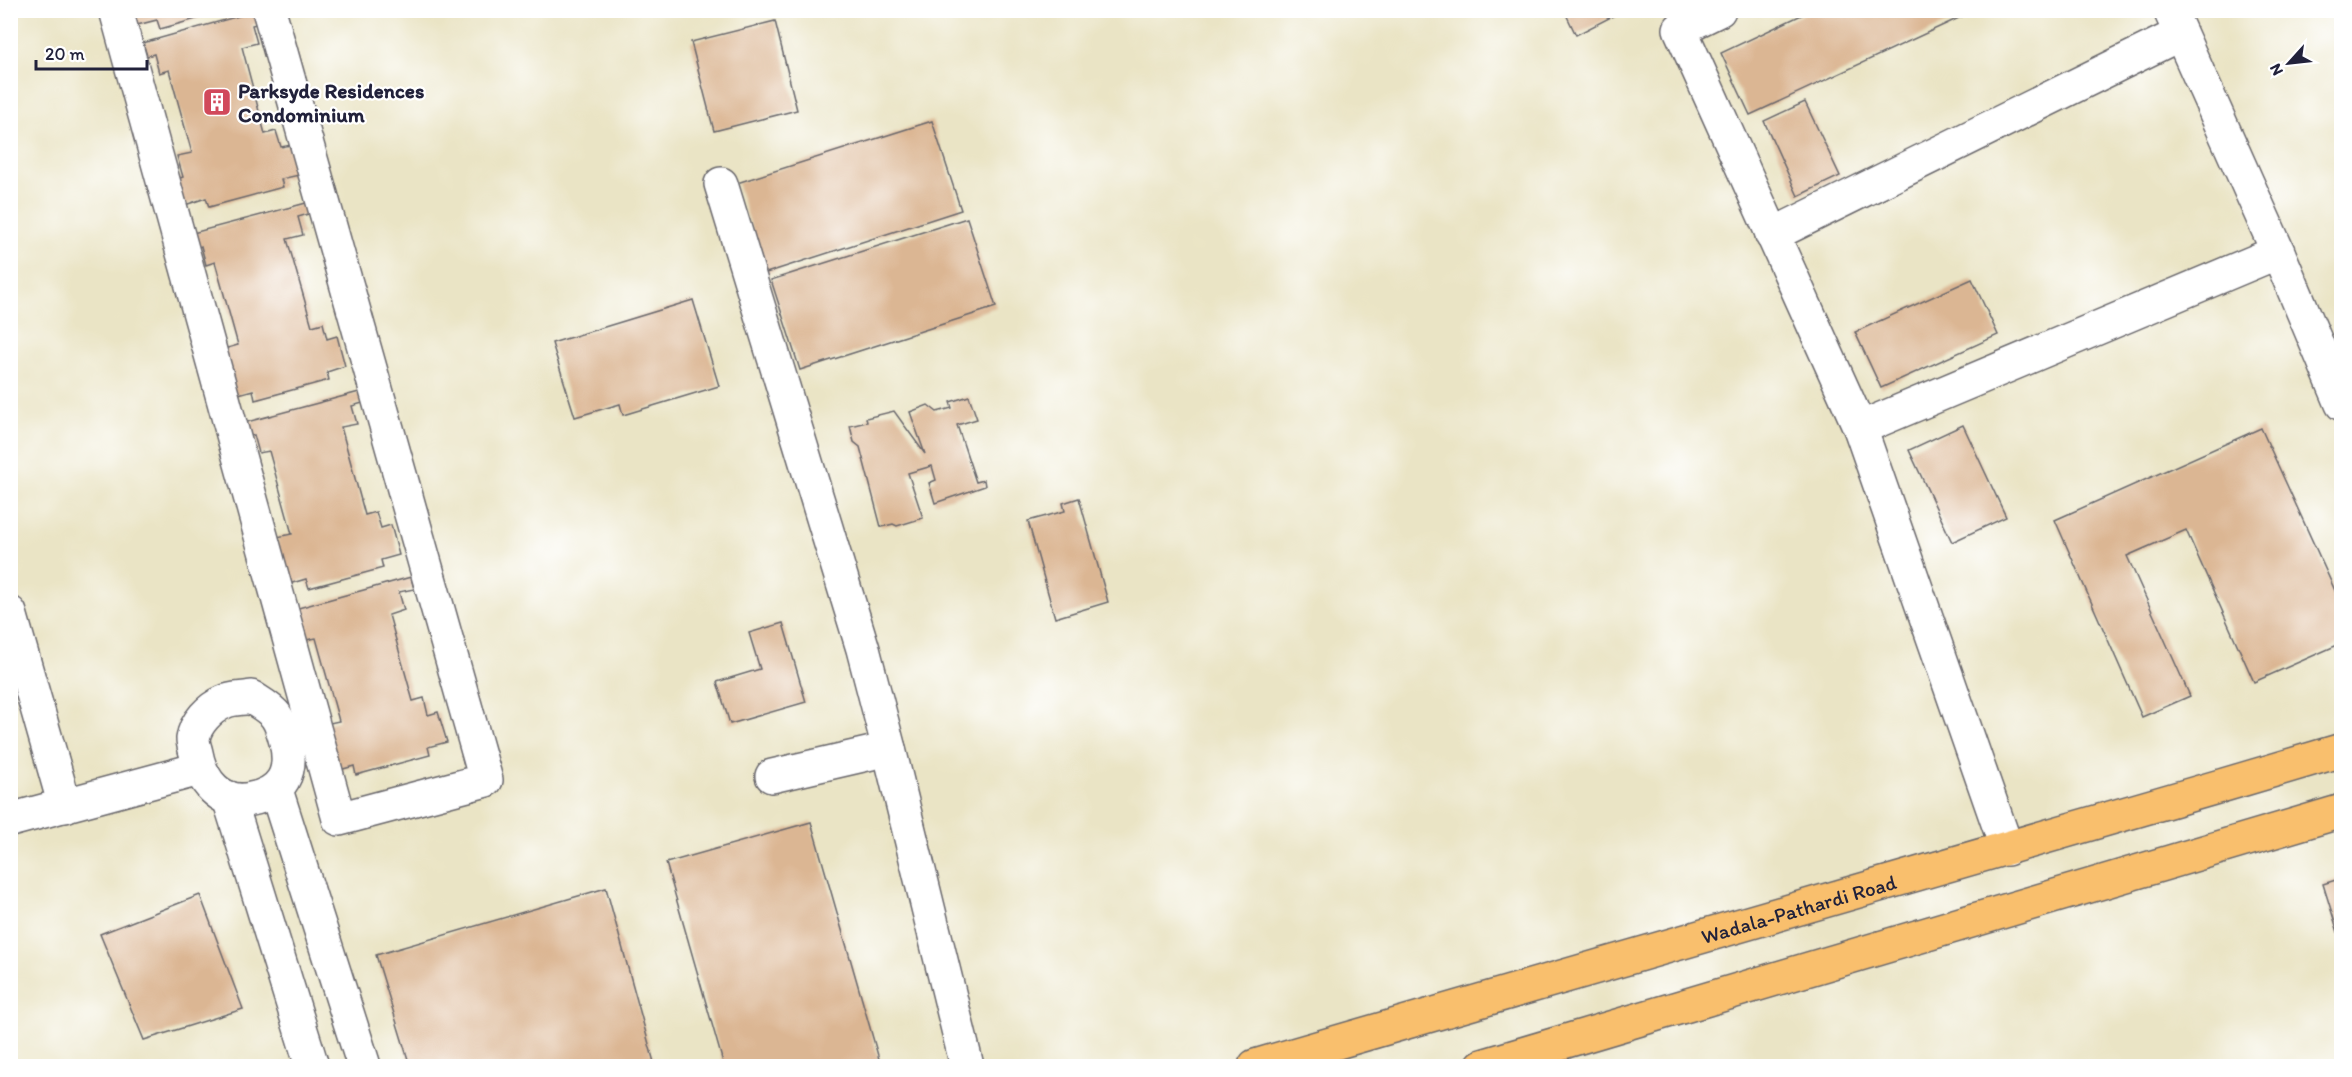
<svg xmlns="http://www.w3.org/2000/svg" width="2352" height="1077" font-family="Itim,sans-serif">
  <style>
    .building { fill: #dbb693 }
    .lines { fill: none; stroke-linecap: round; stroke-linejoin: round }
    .minor-casing { stroke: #68666b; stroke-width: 36 }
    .major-casing { stroke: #68666b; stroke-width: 36 }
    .minor { stroke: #fff; stroke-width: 33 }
    .major { stroke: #f9bf6d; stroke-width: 33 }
    .labels { text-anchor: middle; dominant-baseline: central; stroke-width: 4.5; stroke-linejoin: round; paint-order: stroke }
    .poi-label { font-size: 21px; font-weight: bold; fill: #22223b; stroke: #fff; text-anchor: start }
    .street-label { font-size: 21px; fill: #22223b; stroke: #fff }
  </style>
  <rect width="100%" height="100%" fill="#fff"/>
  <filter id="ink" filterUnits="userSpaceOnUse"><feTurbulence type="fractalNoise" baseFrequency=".0167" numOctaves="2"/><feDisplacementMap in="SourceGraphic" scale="12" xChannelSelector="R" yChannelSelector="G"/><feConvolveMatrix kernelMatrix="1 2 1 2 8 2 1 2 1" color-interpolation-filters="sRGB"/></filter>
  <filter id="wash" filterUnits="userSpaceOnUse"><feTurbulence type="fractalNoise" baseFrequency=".008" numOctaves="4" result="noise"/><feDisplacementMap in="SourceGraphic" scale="24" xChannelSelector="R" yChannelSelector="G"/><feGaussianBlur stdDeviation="1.35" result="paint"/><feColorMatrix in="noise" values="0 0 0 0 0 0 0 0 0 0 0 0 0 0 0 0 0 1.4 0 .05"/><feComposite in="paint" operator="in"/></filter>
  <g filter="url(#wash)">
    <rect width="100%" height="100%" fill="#eae4c5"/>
    <g id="blocks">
      <g class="building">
        <polygon points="128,10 225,10 225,11 160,29 157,20 133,26"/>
        <polygon points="260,10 267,21 252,25 257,43 242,47 265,134 276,131 281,147 291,145 299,175 281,179 283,187 209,207 206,198 182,206 175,180 183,177 177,156 192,153 169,70 159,73 154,54 147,56 143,43"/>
        <polygon points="1564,10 1618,10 1619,13 1576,35"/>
        <polygon points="1812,10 1976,10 1750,115 1721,53"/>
        <polygon points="775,21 797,110 714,131 691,42"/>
        <polygon points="1805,102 1840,176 1798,196 1764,121"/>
        <polygon points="932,121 961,210 766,273 737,183"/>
        <polygon points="310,202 312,213 298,217 303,235 287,239 312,326 323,323 327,339 337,336 345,366 327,372 329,380 255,400 253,390 228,397 224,349 238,345 215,262 206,265 201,246 194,249 189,234"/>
        <polygon points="967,218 996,307 800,370 771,280"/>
        <polygon points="1972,279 1998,335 1881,388 1855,332"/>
        <polygon points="693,300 719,386 623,415 620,404 575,417 552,343"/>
        <polygon points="363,391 366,402 352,406 357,424 341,427 365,515 376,512 381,528 391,525 399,555 381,560 383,568 309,588 306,579 282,586 277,537 292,534 269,451 259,453 254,435 247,437 243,423"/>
        <polygon points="969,396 977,419 957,425 976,482 984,480 985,486 935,503 929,483 936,480 932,466 908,473 923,518 897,526 893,524 881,527 860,447 854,442 850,426 867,422 866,418 894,411 925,454 910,412 928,405 937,412 952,408 950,402"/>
        <polygon points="1963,425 2006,517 1952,542 1909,450"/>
        <polygon points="2261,428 2342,606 2342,643 2254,682 2186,530 2127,556 2190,696 2142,717 2055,520"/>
        <polygon points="1079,498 1108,602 1055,618 1028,521 1065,511 1063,503"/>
        <polygon points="411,577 414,589 399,592 404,610 389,615 413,701 424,698 428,715 438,712 447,742 428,747 430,755 356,775 354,766 329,773 325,724 339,721 316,638 306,640 302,622 295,624 291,610"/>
        <polygon points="783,623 806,702 730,724 717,682 760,669 749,633"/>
        <polygon points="811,822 881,1066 724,1066 666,863"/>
        <polygon points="2342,878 2342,942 2341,942 2323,884"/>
        <polygon points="606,888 655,1066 410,1066 376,955"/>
        <polygon points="200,895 243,1009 144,1040 100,934"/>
      </g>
    </g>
  </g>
  <g filter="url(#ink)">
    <use href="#blocks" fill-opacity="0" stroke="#68666b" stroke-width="1.5"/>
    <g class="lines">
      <g class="minor-casing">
        <g id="minor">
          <polyline points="116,10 339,819 486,780 269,10"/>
          <polyline points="1719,10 1680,29 1860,428 2007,849"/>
          <polyline points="2170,10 2278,252 2342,404"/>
          <polyline points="721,184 863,649 889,749 967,1066"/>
          <polyline points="1772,235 2180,34"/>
          <polyline points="1860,428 2278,252"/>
          <polyline points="10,613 65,806"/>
          <path d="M251,697C260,703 270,708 276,716C281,723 284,734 286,742C293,772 283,793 251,799C220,806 201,780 196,753C195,749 193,743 193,739C195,723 210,708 224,702C232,698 243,699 251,697Z"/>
          <polyline points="772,776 889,749"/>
          <polyline points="276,790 364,1066"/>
          <polyline points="229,798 312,1066"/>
          <polyline points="10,820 199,769"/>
        </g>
      </g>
      <g class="major-casing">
        <g id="major">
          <path id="s1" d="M1255,1066C1616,960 1980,858 2342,750"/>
          <polyline points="1482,1066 2342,811"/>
        </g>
      </g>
      <use href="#minor" class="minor"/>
      <use href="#major" class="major"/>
    </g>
  </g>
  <defs>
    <g id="building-square" transform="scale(1.5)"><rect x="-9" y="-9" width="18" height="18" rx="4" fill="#d1495b" stroke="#fff"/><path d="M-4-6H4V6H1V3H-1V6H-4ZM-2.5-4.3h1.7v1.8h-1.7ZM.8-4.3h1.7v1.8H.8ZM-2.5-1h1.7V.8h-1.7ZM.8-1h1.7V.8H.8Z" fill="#fff"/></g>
  </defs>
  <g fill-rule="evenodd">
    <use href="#building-square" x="217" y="102"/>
  </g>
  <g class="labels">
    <g class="poi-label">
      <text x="238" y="90">Parksyde Residences<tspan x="238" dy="24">Condominium</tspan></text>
    </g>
    <g class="street-label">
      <text stroke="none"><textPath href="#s1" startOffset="566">Wadala-Pathardi Road</textPath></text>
    </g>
  </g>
  <rect width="2352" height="1077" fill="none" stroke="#fff" stroke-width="36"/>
  <g transform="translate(2289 63) rotate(243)" stroke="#ffffff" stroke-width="4.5" paint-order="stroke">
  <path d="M0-4.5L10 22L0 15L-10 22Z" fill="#22223b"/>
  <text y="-9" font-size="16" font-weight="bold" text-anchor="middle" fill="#22223b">N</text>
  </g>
  <path d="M36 60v9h111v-9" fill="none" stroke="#22223b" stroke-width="3"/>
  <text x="45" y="60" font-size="18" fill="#22223b" stroke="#ffffff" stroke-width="4.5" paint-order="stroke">20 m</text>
</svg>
